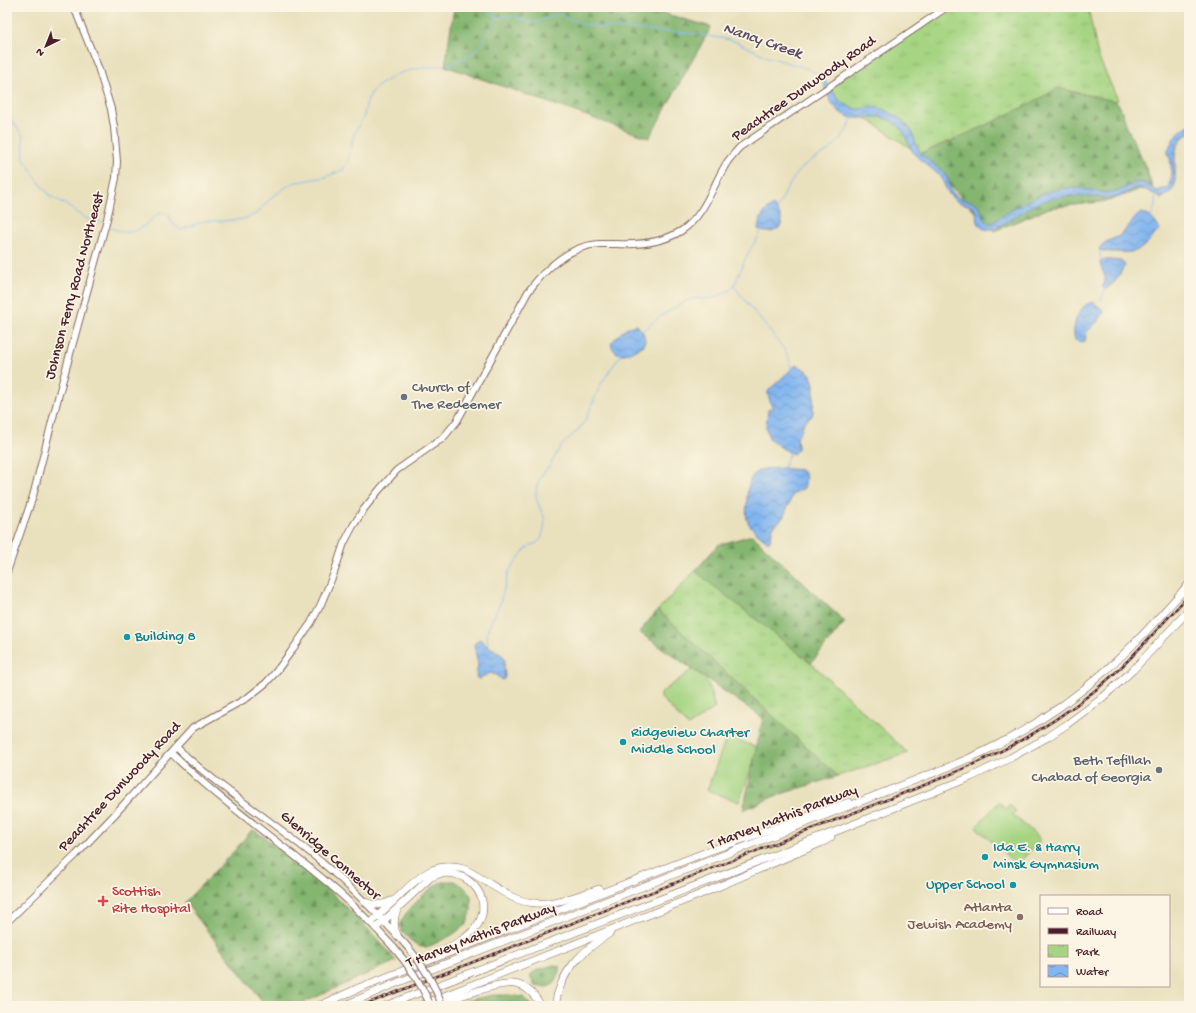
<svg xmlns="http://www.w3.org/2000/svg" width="1196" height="1013" font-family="'Gochi Hand',sans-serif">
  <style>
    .green { fill: #a5d482; stroke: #787a56 }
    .forest { fill: url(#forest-firs); stroke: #676a4e }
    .park { fill: url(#park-tufts); stroke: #787a56 }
    .water { fill: url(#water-waves); stroke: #666a8e }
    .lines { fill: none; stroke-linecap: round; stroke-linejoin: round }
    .stream { stroke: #82b6f0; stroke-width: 1 }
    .major-casing { stroke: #82635e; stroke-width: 8 }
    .highway-casing { stroke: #82635e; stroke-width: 8 }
    .major { stroke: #fff; stroke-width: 6 }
    .highway { stroke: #fff; stroke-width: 7 }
    .rail-casing { stroke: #4a1f2b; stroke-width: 2.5 }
    .rail { stroke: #fcf5e5; stroke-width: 1; stroke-dasharray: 3; stroke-linecap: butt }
    .major-bridge-casing { stroke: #82635e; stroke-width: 8; stroke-linecap: butt }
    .major-bridge { stroke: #fff; stroke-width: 6 }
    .worship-dot { fill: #6b7280; stroke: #fcf5e5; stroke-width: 1.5 }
    .culture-dot { fill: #0f9aa8; stroke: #fcf5e5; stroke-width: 1.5 }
    .health-dot { fill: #e0444e; stroke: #fcf5e5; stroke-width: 1.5 }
    .education-dot { fill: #8d6e63; stroke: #fcf5e5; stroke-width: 1.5 }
    .labels { text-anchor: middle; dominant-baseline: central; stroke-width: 3.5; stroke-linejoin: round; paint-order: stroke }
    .street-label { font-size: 15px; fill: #4a1f2b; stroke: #fcf5e5 }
    .worship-label { font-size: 15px; fill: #5b616d; stroke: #fcf5e5; text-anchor: start }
    .culture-label { font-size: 15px; fill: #0d838f; stroke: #fcf5e5; text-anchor: start }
    .health-label { font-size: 15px; fill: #be3a42; stroke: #fcf5e5; text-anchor: start }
    .education-label { font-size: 15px; fill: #785e54; stroke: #fcf5e5; text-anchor: end }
    .water-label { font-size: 16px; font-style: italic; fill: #5b4c66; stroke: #fcf5e5 }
  </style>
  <defs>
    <pattern id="forest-firs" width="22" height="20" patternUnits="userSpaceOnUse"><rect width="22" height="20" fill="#84b670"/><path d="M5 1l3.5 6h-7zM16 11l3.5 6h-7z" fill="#6e935c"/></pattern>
    <pattern id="park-tufts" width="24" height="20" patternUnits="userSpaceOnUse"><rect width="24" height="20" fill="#a5d482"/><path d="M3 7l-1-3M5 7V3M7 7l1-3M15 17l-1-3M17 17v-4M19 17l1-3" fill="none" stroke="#90b670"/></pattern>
    <pattern id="water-waves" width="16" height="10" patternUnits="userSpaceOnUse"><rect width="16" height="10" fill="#82b6f0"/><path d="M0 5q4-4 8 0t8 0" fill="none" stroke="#6c93c3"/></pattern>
  </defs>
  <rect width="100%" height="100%" fill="#fcf5e5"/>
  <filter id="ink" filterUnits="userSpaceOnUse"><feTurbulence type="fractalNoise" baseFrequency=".025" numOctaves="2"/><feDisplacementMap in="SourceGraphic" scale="8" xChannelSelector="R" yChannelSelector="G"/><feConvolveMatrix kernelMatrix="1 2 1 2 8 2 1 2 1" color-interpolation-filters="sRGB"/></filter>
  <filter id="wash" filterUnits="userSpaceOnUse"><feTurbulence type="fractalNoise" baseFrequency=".012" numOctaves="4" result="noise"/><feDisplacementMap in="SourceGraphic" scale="16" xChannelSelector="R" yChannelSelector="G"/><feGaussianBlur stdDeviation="0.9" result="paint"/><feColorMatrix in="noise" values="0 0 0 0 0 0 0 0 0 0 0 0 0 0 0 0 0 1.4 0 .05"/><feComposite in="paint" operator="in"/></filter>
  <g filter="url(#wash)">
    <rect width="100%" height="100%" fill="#e9e1be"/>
    <g class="green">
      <polygon points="694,668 708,683 715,708 688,726 661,698 661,693"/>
      <polygon points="727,736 759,748 739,802 707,790"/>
      <polygon points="999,802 1007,809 1010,805 1016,811 1013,815 1041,839 1017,865 976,827"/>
    </g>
    <g class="forest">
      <polygon points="454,7 642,7 711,27 649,138 445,66"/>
      <path d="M1058,88L1115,101L1119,105L1122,111L1127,127L1146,168L1153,189L1138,190L1108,201L1049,208L994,231L919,154C966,135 1013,114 1058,88Z"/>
      <polygon points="752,535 845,622 811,663 695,571 718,545"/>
      <polygon points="658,610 838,776 775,796 743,810 763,718 639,632"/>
      <path d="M254,830C289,854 321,882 350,911C367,927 382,943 396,961L296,1006H266L185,902L236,849L250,832Z"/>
      <path d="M455,881L464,887L471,896V911L467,924L452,935L428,947H420C413,942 400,934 400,925C400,916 431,886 439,883C444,881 450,881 455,881Z"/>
      <path d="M554,965L559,966V971L554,984C547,988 541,988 534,985L530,975C537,969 546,967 554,965Z"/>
      <polygon points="492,995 509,995 523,997 533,1006 456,1006 457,1004 470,1000"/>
    </g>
    <g class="park">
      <path d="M945,7H1088L1098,56L1118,100L1115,101L1058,88C1013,114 966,135 919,154L824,90Z"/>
      <polygon points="695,571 811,663 908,753 838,776 658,610"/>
    </g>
    <g class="water">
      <path d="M823,80C833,85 833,98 845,104C849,107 854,109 859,109C866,109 873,106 880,108C891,112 906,121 912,132C915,139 916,148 922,154C929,162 940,167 946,176C950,181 949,189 953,193C965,207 979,193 983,218L989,223H992C999,219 1004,214 1010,211C1029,199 1050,188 1073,188C1086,188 1099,194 1112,192C1133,190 1134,171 1156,191L1168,188L1172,175L1170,157L1167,155C1170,141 1177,132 1189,125V133C1170,145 1176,162 1175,181C1175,184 1175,187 1173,189C1171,193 1165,196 1161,199C1155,195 1147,189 1140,188C1130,187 1125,197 1115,198C1108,199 1101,198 1094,197C1072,195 1052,196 1032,206C1021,212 996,233 984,229C974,224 980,214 974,208C969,204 960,204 955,200C947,194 946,187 942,180C935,168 921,163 913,152C907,143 906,131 896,124C876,111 873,120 853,118C835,115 826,95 823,80Z"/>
      <path d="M772,206C777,208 783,218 781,225C777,233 764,234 758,229C759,221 764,210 772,206Z"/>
      <path d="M1141,213C1148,213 1156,222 1159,228V230C1144,246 1142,254 1118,252C1112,252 1105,252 1099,250C1102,241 1112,240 1119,236C1128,230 1132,219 1141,213Z"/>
      <path d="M1101,260H1111L1121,261L1125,265L1115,282L1106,289L1102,287C1103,287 1105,281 1105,280C1106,273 1098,267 1101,260Z"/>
      <path d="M1093,302L1103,310L1104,312L1098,321L1087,332L1085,341L1080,342L1075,340C1071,328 1078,304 1093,302Z"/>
      <path d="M635,325C642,327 647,338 644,345C633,352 615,362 611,343C618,335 625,328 635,325Z"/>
      <polygon points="796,365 801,367 811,374 811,376 814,384 813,412 812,416 804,422 801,432 798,435 797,440 798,446 798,449 793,454 782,448 769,438 766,427 768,410 769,408 773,410 768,395 768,391"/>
      <path d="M780,468L800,470L804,473L806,478L805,485L804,488L793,494L783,518L773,527L770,540L768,542C762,536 752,530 748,522C745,516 747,507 747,501C747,488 749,471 765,469C770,468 775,469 780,468Z"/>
      <polygon points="480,639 486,645 497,651 504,657 505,661 504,667 505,677 503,680 494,674 490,673 479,679 476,677 478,665 474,645 476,642"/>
    </g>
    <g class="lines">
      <g class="stream">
        <polyline points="484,7 497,18"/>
        <polyline points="7,114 23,136 24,159 39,182 50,196 65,204 77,213 87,219 94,220 103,223"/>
        <path d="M777,209C784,195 791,179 803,167C810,160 818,157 826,152C838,145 848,131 852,118"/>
        <polyline points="1151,218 1155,205 1155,196"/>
        <path d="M108,226C135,240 140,228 160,213L169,215L172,223L181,230L204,221H221L244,219L256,214L272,197L292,183L325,177L343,170L348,161L354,134L364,116L367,101L373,90L382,83L400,73L416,69L454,64L468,56L474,52L482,44L497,18L501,17L513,16L528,22H534L540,21L555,15H561L582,24L599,27L687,33L721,38L737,42L768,57L806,68L816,73L823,80"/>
        <polyline points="1100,251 1100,256 1103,260"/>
        <polyline points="734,286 740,294 785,350 790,361 791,370"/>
        <polyline points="1101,300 1106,289"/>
        <polyline points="642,331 661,316 686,301 697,298 702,299 714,298 730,290 734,286 747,255 761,232"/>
        <polyline points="783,469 790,452"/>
        <polyline points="488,646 487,635 488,629 500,603 509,571 523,552 531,545 537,543 541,539 543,533 545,522 544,517 537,501 536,495 536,490 539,479 550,465 561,446 578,430 585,421 601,384 621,354"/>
      </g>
    </g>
  </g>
  <g filter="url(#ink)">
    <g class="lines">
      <g class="major-casing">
        <g id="major">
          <polyline points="7,572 33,496 59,394 107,219 116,178 117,161 114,127 111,109 98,67 74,7"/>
          <path d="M176,747C217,786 265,816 308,851C343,879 375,911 405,944"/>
          <path d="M171,753C220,801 277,840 329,884C353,904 374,926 394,948"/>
          <path d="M7,922L76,855L115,814L193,728L247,698L266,683L275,673L290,653L311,623L321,604L334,573L344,543L353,526L364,509L380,489L397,470L443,438L457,421L528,292C545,269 569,246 599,244C605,244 611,244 617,244C639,245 662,243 681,231C706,215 713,183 728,161C732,156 736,151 740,147L947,7"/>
        </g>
      </g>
      <g class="highway-casing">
        <g id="highway">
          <path d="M365,902C374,906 382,906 391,901"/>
          <path d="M371,923C380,913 390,905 400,895C420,876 434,861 464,869C481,877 496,889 512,897C541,911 571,898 599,889"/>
          <path d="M376,928L431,877C462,862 497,896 477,926C468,938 454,945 441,951"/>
          <path d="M397,935C393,926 393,919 397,910"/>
          <polyline points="356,989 709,851 849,802"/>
          <path d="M436,1004C450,1000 463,995 477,991C504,982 525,976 541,1006"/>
          <polyline points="319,1006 359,988"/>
          <path d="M343,1006L399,982L946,768C1004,745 1057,714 1104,672C1135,645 1162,614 1189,584"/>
          <polyline points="385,1006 839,830 971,777 1010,758 1048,737 1066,725 1101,699 1133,670 1189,610"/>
          <polyline points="419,1006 701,894 825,841 831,837"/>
          <path d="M555,1006C560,971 582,951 610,933"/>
        </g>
      </g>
      <use href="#major" class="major"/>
      <use href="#highway" class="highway"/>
      <g class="rail-casing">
        <path id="rail" d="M361,1006L927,784C989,759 1041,734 1093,692C1129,663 1158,628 1189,595"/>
      </g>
      <use href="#rail" class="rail"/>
      <g class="major-bridge-casing">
        <g id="major-bridge">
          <path d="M405,944C421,962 434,982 442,1006"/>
          <path d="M394,948C409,965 420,982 429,1002"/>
        </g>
      </g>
      <use href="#major-bridge" class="major-bridge"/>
    </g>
  </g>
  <g class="worship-dot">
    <circle cx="404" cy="397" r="4"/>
    <circle cx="1159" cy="770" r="4"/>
  </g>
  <g class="culture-dot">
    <circle cx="127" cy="637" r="4"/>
    <circle cx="623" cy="742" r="4"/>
    <circle cx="985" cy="857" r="4"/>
    <circle cx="1013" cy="885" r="4"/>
  </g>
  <path class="health-dot" d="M101 895h4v4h4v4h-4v4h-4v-4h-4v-4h4z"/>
  <circle class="education-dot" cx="1020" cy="917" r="4"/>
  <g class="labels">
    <g class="street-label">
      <text transform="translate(804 89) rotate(-35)">Peachtree Dunwoody Road</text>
      <text transform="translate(75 286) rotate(-75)">Johnson Ferry Road Northeast</text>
      <text transform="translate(120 787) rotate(-47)">Peachtree Dunwoody Road</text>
      <text transform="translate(783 818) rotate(-21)">T Harvey Mathis Parkway</text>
      <text transform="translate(330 856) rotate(41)">Glenridge Connector</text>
      <text transform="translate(481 936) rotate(-21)">T Harvey Mathis Parkway</text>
    </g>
    <g class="worship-label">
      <text x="412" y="388">Church of<tspan x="412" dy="17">The Redeemer</tspan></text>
      <text x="1151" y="761" text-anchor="end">Beth Tefillah<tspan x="1151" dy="17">Chabad of Georgia</tspan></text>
    </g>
    <g class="culture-label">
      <text x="135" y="637">Building 8</text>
      <text x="631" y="733">Ridgeview Charter<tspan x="631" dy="17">Middle School</tspan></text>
      <text x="993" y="848">Ida E. &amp; Harry<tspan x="993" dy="17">Minsk Gymnasium</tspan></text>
      <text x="1005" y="885" text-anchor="end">Upper School</text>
    </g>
    <g class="health-label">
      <text x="112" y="892">Scottish<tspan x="112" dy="17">Rite Hospital</tspan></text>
    </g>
    <g class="education-label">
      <text x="1012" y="908">Atlanta<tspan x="1012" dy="17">Jewish Academy</tspan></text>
    </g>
    <g class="water-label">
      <text transform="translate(762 42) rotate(19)">Nancy Creek</text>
    </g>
  </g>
  <rect width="1196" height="1013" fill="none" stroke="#fcf5e5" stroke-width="24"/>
  <rect x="1040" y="895" width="130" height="92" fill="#fcf5e5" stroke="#b59f9b"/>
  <rect x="1048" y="908" width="20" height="6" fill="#ffffff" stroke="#b59f9b"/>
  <text x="1076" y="915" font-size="12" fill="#4a1f2b">Road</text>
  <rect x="1048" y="928" width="20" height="6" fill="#4a1f2b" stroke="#b59f9b"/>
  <text x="1076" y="935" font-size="12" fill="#4a1f2b">Railway</text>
  <rect x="1048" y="945" width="20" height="12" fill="url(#park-tufts)" stroke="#b59f9b"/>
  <text x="1076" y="955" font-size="12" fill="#4a1f2b">Park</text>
  <rect x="1048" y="965" width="20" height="12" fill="url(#water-waves)" stroke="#b59f9b"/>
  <text x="1076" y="975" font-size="12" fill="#4a1f2b">Water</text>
  <g transform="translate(46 46) rotate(223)" stroke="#fcf5e5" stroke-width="3" paint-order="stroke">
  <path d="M0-3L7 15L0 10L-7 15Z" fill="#4a1f2b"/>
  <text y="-6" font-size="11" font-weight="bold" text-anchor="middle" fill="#4a1f2b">N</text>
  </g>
</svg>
